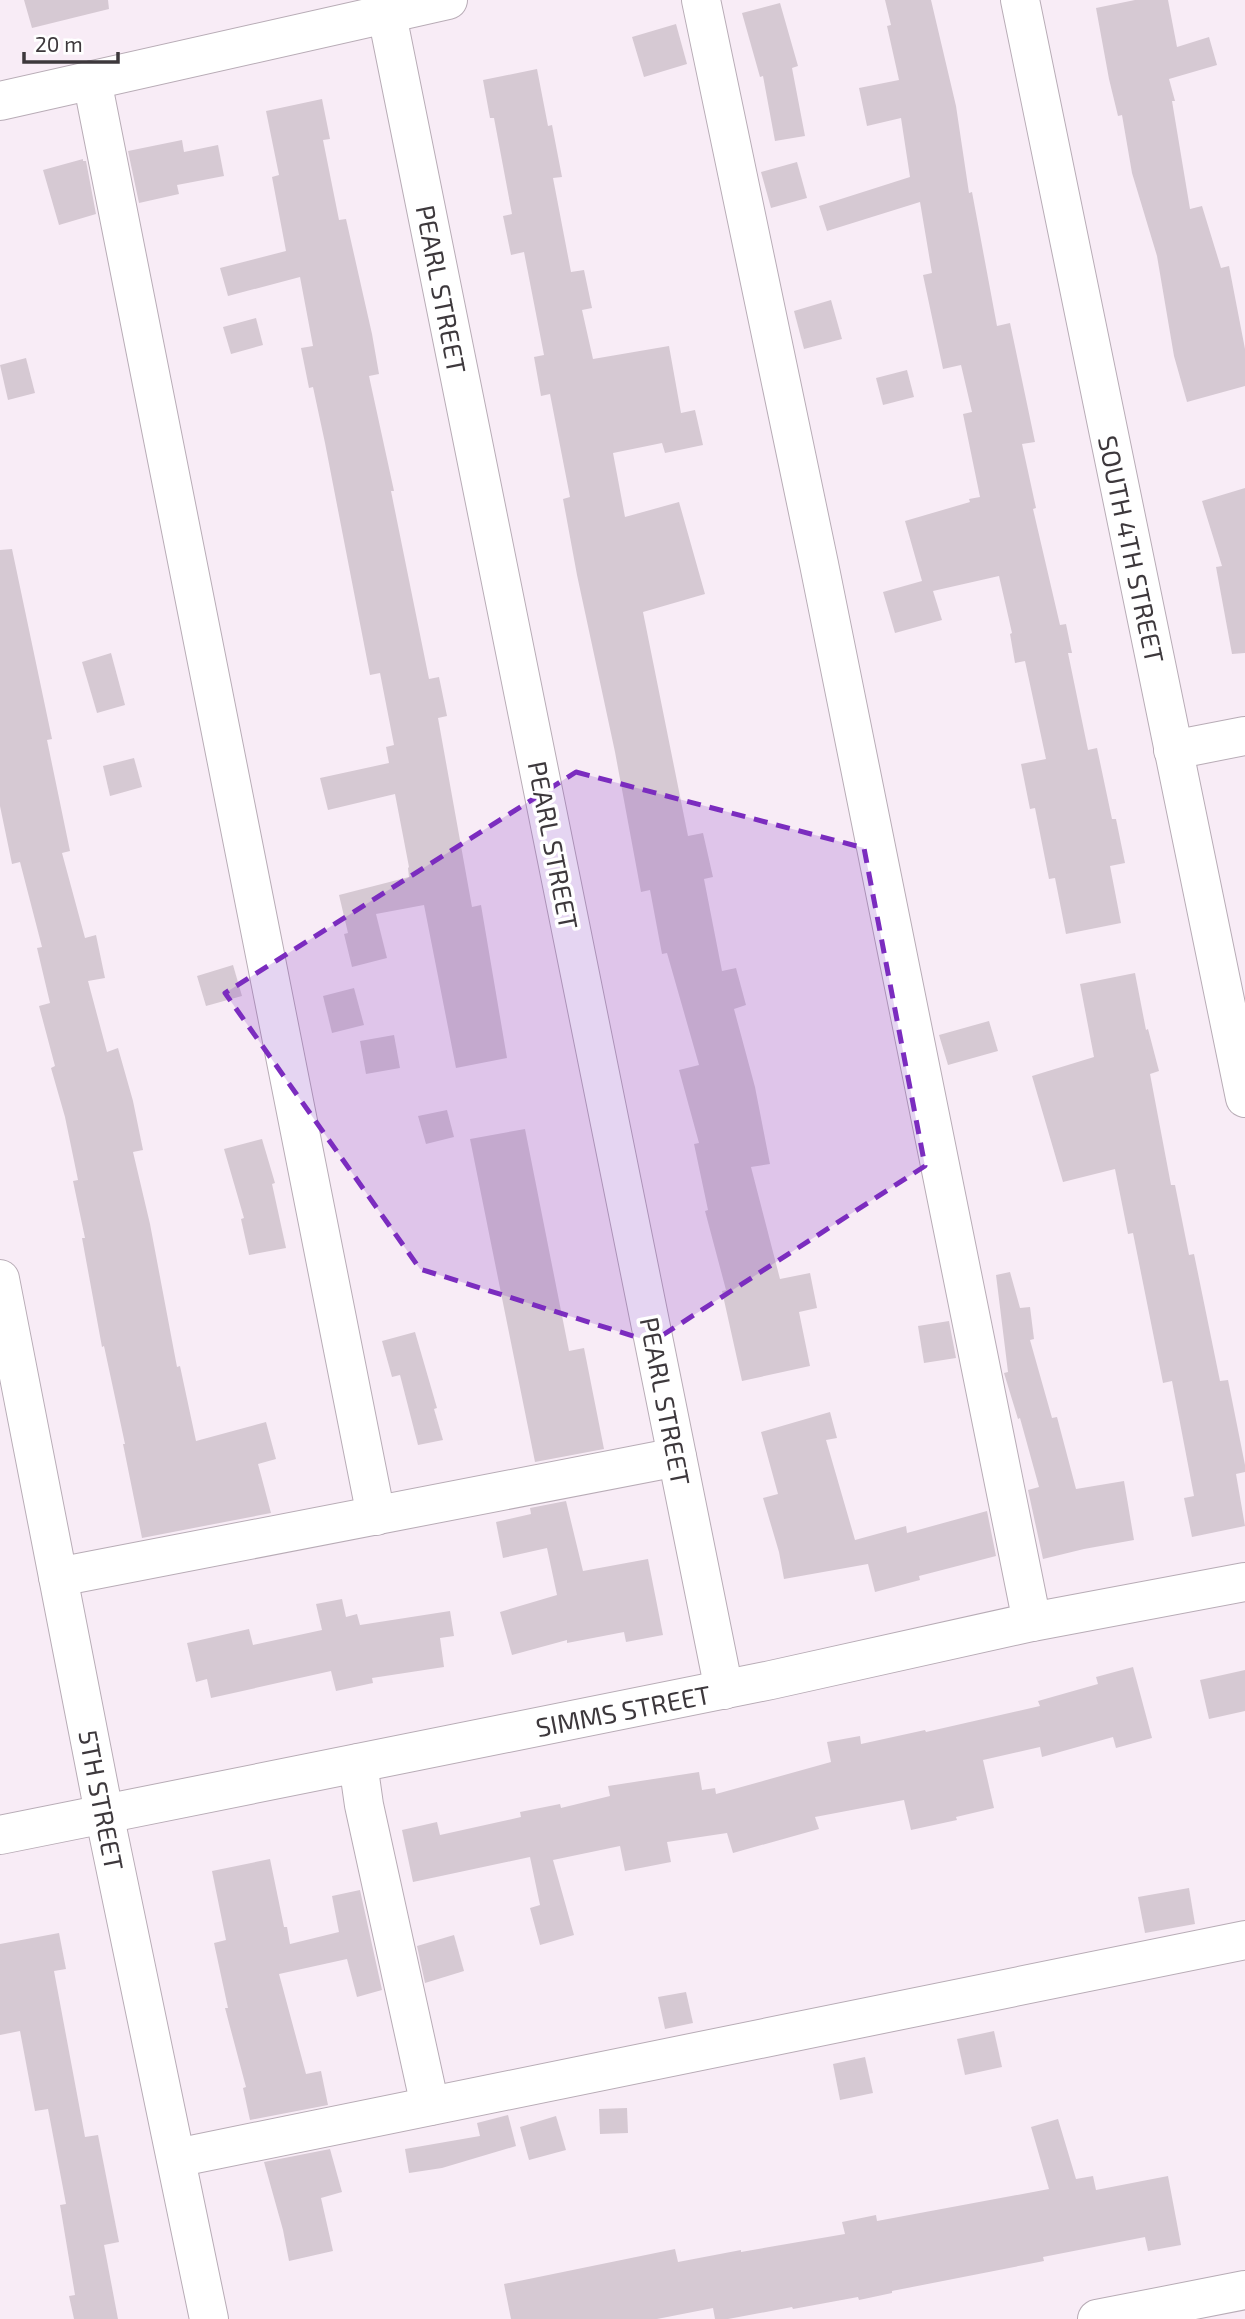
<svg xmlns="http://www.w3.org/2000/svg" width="1245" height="2319" font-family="'Exo 2',sans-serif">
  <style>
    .building { fill: #d6c9d3 }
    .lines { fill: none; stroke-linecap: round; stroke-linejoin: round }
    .minor-casing { stroke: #b8acb6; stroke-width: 40 }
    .minor { stroke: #fff; stroke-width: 38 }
    .marked { fill: #7b2cbf; fill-opacity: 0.2; stroke: #7b2cbf; stroke-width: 5; stroke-dasharray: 14 9; stroke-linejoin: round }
    .labels { text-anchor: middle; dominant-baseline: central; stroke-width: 7; stroke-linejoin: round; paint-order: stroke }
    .street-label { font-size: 26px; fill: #3d383c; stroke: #fff }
  </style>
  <rect width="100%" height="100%" fill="#f8ecf6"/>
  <g class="building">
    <polygon points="24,0 108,0 109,9 32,28"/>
    <polygon points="885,0 931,0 956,106 969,193 972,192 997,326 1010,323 1035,442 1022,444 1036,508 1033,509 1060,625 1066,624 1072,653 1068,653 1088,750 1097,748 1112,819 1116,819 1125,863 1110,866 1121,923 1066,934 1055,878 1049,879 1035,808 1030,809 1021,764 1046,759 1025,661 1015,663 1010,634 1012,633 999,576 933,591 942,620 895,633 883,592 922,581 905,521 970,502 969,499 980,497 963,414 972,412 961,365 943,369 923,275 932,273 920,202 827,231 819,206 910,177 901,118 867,126 859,88 899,80 887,26 891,25"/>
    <polygon points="1135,0 1168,0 1177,47 1209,37 1217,65 1169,79 1175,101 1172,101 1190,209 1202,206 1221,268 1229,266 1245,349 1245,386 1187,402 1174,356 1157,256 1132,173 1122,115 1118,116 1109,79 1096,8"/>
    <polygon points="780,3 798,66 792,68 805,136 775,141 763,76 760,77 742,13"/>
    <polygon points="676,24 687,64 644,77 632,37"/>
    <polygon points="537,69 548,126 552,125 562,177 553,178 571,272 584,270 592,308 582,310 593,359 669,346 681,413 695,410 703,445 665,453 662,443 613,453 625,517 679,502 705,594 643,612 688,836 703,833 713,877 704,879 722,971 736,968 746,1005 734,1009 755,1087 770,1164 751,1167 780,1279 810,1273 817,1308 799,1312 810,1366 742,1381 722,1291 726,1290 705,1211 708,1210 694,1144 699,1143 679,1070 699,1065 667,953 662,954 650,890 641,892 615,752 577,575 563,499 570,497 550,394 541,396 534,357 544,355 524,252 511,255 503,216 512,214 494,118 490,118 483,80"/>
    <polygon points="322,99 330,139 323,140 339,220 346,219 372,334 379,374 369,376 394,491 391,491 429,679 439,677 447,716 438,718 472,907 481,905 507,1058 456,1068 424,905 376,914 387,958 352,967 344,934 348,933 339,895 409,877 408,868 409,867 395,794 328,810 320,778 389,763 386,747 394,745 380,673 370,675 325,443 313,387 309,388 301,348 313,346 300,277 228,296 220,268 286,251 272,177 279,175 266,111"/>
    <polygon points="182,140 184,152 218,145 224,176 177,185 179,194 139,203 128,151"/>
    <polygon points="83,159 83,161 86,161 96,214 59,225 43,170"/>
    <polygon points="797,162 807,198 771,208 761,172"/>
    <polygon points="831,300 842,339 804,349 794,311"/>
    <polygon points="256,318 263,345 231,354 223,327"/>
    <polygon points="26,358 35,393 8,400 0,365"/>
    <polygon points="907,370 914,397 883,405 876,378"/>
    <polygon points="1245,488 1245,653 1232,654 1216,567 1222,566 1202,501"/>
    <polygon points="12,549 52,739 47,740 70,851 62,853 85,938 96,935 105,978 88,981 107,1052 118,1048 133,1101 143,1150 133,1152 150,1224 177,1367 180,1366 196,1441 266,1422 276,1459 258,1464 271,1513 142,1538 123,1444 125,1444 104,1346 102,1347 82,1238 85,1238 73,1181 78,1180 65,1117 51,1068 55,1066 39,1006 50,1003 37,948 42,947 20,862 12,864 0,806 0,550"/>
    <polygon points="111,653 125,705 97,713 82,662"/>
    <polygon points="134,758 142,787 110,796 103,766"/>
    <polygon points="233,965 242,996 206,1006 197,976"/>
    <polygon points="1135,973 1146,1030 1148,1029 1159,1071 1150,1074 1171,1185 1175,1185 1189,1255 1194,1254 1220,1381 1228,1380 1245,1465 1245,1472 1236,1474 1245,1526 1192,1537 1184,1498 1194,1496 1172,1381 1163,1383 1133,1233 1128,1234 1115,1169 1063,1182 1032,1076 1094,1057 1080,984"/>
    <polygon points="354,988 364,1025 332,1033 323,996"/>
    <polygon points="989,1021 998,1051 948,1065 939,1035"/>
    <polygon points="394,1035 400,1068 366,1074 360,1041"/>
    <polygon points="447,1110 454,1137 426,1144 418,1116"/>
    <polygon points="525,1129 569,1351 584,1348 604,1449 535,1462 470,1139"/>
    <polygon points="262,1139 275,1183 272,1184 286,1248 249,1255 241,1219 244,1218 224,1149"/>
    <polygon points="1010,1272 1020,1308 1030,1307 1034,1339 1030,1340 1052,1418 1057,1417 1076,1489 1124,1481 1134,1540 1084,1549 1043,1559 1028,1490 1039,1487 1020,1418 1018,1419 1004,1373 1008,1372 996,1275"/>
    <polygon points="949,1321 956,1358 924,1363 918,1326"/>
    <polygon points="415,1332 437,1408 434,1409 443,1440 418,1445 400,1375 392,1377 382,1341"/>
    <polygon points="830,1412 837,1438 826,1440 855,1540 906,1526 907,1533 987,1511 996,1556 919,1576 920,1580 875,1592 868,1564 784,1579 779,1552 763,1498 778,1494 761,1432"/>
    <polygon points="566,1501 583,1571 648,1559 663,1635 626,1642 624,1632 567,1643 567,1640 512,1655 500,1612 557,1595 547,1548 503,1558 496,1522 531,1514 530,1508"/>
    <polygon points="342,1599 346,1617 357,1614 360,1625 450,1611 454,1636 440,1638 444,1667 372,1678 373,1683 336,1691 331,1671 211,1698 207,1679 196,1682 187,1643 249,1629 253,1645 322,1630 316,1604"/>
    <polygon points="1133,1667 1152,1738 1116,1748 1113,1737 1042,1757 1040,1747 983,1760 994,1808 956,1817 957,1820 911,1830 904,1800 815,1817 819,1829 733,1853 727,1833 667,1842 671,1862 625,1871 620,1846 553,1860 574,1935 540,1945 530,1908 540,1905 530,1857 413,1882 402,1830 437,1822 440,1835 521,1817 520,1812 560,1804 561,1808 610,1796 608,1786 699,1772 702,1790 715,1788 716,1794 831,1762 827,1742 860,1736 861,1744 925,1730 926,1732 1040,1706 1038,1701 1098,1684 1096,1677"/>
    <polygon points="1245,1670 1245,1711 1209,1719 1200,1680"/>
    <polygon points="270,1859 284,1927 287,1927 290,1944 339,1932 332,1896 360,1890 382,1990 357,1997 347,1959 279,1974 306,2074 321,2071 328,2105 250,2120 243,2088 246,2087 225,2008 228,2008 214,1943 226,1940 212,1871"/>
    <polygon points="1189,1888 1195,1924 1145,1933 1138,1897"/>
    <polygon points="59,1933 66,1969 54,1971 85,2137 98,2135 119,2242 104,2245 118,2319 74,2319 69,2296 75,2295 60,2205 66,2204 48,2109 35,2111 20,2031 0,2035 0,1944"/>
    <polygon points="454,1935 464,1971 425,1983 417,1946"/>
    <polygon points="686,1992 693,2023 665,2029 658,1997"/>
    <polygon points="994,2031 1002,2067 965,2075 957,2039"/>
    <polygon points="865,2057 873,2093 840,2100 833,2064"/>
    <polygon points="627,2108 628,2133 600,2134 599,2109"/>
    <polygon points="508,2115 516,2146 442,2168 409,2173 405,2149 480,2136 477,2123"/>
    <polygon points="556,2116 566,2150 529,2160 520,2127"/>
    <polygon points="1058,2119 1076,2179 1093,2176 1096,2190 1168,2176 1181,2245 1148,2251 1145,2237 1043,2257 1044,2261 892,2291 892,2293 859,2300 858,2297 793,2309 792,2307 728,2319 715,2319 713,2308 657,2319 511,2319 504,2284 675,2249 678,2262 741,2250 741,2252 845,2234 842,2222 876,2215 877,2221 1049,2189 1031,2127"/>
    <polygon points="330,2149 342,2192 321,2198 333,2251 289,2261 283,2230 264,2162"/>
  </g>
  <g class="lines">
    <g class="minor-casing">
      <g id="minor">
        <polyline points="384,0 724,1690"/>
        <polyline points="701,0 819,564 1032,1622"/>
        <polyline points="1020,0 1245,1098"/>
        <polyline points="92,80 376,1516"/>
        <polyline points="0,101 448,0"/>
        <polyline points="1173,750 1245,736"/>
        <polyline points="0,1279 104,1813 209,2319"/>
        <polyline points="58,1577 677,1457"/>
        <polyline points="358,1763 364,1805 430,2106"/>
        <polyline points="0,1835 771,1680 1032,1622 1245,1582"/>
        <polyline points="176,2158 1245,1940"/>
        <polyline points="1097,2319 1245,2290"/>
      </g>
    </g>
    <use href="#minor" class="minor"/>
  </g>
  <path class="marked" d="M576,772L864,848L925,1166L652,1342L420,1269L225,993Z"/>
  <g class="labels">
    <g class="street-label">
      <text transform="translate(442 289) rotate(79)">PEARL STREET</text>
      <text transform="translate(1132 549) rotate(78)">SOUTH 4TH STREET</text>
      <text transform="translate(554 845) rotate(79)">PEARL STREET</text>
      <text transform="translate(666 1401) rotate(79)">PEARL STREET</text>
      <text transform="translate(623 1710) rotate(-11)">SIMMS STREET</text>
      <text transform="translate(102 1800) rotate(79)">5TH STREET</text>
    </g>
  </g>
  <path d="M24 52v10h94v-10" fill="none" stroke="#3d383c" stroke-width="3.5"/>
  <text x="35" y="52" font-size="21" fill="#3d383c" stroke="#ffffff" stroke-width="5" paint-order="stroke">20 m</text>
</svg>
